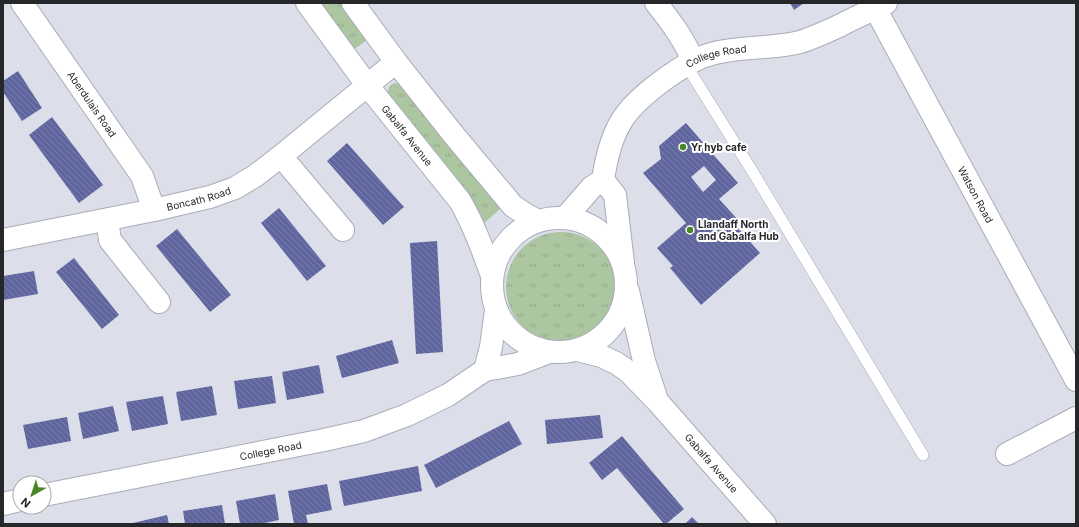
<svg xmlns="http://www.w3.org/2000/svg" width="1079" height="527" font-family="Inter,sans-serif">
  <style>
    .grass { fill: url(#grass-tufts) }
    .building { fill: url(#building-back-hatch); fill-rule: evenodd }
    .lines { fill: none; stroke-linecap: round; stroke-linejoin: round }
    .service-casing { stroke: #aaacb7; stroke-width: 12 }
    .minor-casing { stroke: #aaacb7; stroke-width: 24 }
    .tertiary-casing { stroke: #aaacb7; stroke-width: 24 }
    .service { stroke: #fff; stroke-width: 11 }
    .minor { stroke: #fff; stroke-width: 22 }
    .tertiary { stroke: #fff; stroke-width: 22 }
    .poi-dot { fill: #488627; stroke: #fff; stroke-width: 1.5 }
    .labels { text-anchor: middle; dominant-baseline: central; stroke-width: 4; stroke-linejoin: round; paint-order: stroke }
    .street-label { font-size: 10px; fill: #26272b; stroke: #fff }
    .poi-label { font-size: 10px; font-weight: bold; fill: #26272b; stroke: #fff; text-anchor: start }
  </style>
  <defs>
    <pattern id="grass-tufts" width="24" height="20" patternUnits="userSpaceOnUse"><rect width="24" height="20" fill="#abc6a1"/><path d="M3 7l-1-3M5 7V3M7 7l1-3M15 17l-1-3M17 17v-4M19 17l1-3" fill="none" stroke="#93aa8b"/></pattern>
    <pattern id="building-back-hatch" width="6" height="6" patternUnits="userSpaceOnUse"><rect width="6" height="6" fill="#5f659e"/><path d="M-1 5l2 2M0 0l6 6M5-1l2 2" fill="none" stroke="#7c80a8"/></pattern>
  </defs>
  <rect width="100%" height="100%" fill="#dcdeea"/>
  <g class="grass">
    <polygon points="318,3 340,3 367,40 353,50"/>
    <polygon points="394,83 402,85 502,207 481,226 387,94 389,87"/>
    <circle cx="561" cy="287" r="55"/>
  </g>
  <g class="building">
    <polygon points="790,3 804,3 794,10"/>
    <polygon points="18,71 42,108 22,121 3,92 3,81"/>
    <polygon points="52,117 103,185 79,203 29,135"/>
    <path d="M686,123L738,183L719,199L739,221L735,225L760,253L701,305L670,268L673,266L657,248L686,223L643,173L661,159L659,146ZM704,166L716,180L703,192L691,177Z"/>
    <polygon points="347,143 404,207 383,225 327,161"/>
    <polygon points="279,208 326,266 307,281 261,223"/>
    <polygon points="177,229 231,295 210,312 156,246"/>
    <polygon points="437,241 443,352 416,354 410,243"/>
    <polygon points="74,258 119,315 102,329 56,272"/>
    <polygon points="34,271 38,294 3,300 3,276"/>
    <polygon points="392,340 399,363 342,378 336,356"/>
    <polygon points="319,365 324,393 287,400 282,372"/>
    <polygon points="272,376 276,403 238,409 234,381"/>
    <polygon points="212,386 217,415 181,421 176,392"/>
    <polygon points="163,396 168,424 132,431 126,402"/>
    <polygon points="113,406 119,431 83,439 78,413"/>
    <polygon points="600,415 603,438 547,444 545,420"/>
    <polygon points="67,417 71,441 28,449 23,425"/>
    <polygon points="509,421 522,444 436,488 424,465"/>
    <polygon points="622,436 684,509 666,524 664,524 617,468 602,480 589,463"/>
    <polygon points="418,466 422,491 344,506 339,481"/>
    <polygon points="327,484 332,510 306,515 308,524 294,524 288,491"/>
    <polygon points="275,494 279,520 260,524 240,524 236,501"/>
    <polygon points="222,505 225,524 185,524 183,511"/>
    <polygon points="167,515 169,524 133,524 133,523"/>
    <polygon points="692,517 699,524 685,524"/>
  </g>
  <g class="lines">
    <g class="service-casing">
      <polyline id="service" points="686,65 754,174 923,455"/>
    </g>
    <g class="minor-casing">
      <g id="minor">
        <path id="s1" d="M22,3L142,176L154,210"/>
        <path d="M656,3C671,22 684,39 693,61"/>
        <path id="s2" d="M875,8L1076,380"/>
        <polyline points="281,156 343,230"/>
        <polyline points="107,220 110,240 159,302"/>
        <path id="s3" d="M3,240L154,210L210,197L235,188L255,176L281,156L396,62"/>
        <polyline points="1007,454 1076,418"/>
      </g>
    </g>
    <g class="tertiary-casing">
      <g id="tertiary">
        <path id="s4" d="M307,3L367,85L460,201C474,225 483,250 492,276"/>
        <polyline points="353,3 396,62 453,134 513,206 525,214 538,221"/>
        <circle cx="559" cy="285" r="67"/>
        <polyline points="565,218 592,187 603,180"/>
        <path id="s5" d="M623,263L615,195L603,180C611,126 625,107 669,76C684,66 697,57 715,53C743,46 772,49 800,42C813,38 826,32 839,26C854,18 870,11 886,3"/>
        <polyline points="628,291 644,361 656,397"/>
        <path id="s6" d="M578,350L601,356L616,363L629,372L658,402L765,524"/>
        <polyline points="485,370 491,347 496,310"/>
        <path id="s7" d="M44,495L324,440L364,431L407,415L448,395L485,370L518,364L549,352"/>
        <polyline points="3,504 20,500"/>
      </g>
    </g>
    <use href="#service" class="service"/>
    <use href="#minor" class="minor"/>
    <use href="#tertiary" class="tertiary"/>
  </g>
  <g class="poi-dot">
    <circle cx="683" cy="147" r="4"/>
    <circle cx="690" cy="230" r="4"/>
  </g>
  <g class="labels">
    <g class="street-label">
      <text stroke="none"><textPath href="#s5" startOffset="268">College Road</textPath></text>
      <text stroke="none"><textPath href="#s1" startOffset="123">Aberdulais Road</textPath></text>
      <text stroke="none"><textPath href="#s4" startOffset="166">Gabalfa Avenue</textPath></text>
      <text stroke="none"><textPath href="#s2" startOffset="212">Watson Road</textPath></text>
      <text stroke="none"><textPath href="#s3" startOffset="200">Boncath Road</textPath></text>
      <text stroke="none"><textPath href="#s7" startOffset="231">College Road</textPath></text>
      <text stroke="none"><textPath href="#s6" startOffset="179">Gabalfa Avenue</textPath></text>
    </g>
    <g class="poi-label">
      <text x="691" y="147">Yr hyb cafe</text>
      <text x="698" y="224">Llandaff North<tspan x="698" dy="12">and Gabalfa Hub</tspan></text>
    </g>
  </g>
  <rect width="1079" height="527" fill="none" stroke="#26272b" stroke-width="8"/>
  <g transform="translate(32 495) rotate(219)"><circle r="19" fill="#ffffff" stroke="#a8a9aa"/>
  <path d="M0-3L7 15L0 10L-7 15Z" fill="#488627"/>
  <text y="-6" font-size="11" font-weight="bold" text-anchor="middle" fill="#26272b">N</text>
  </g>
</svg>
